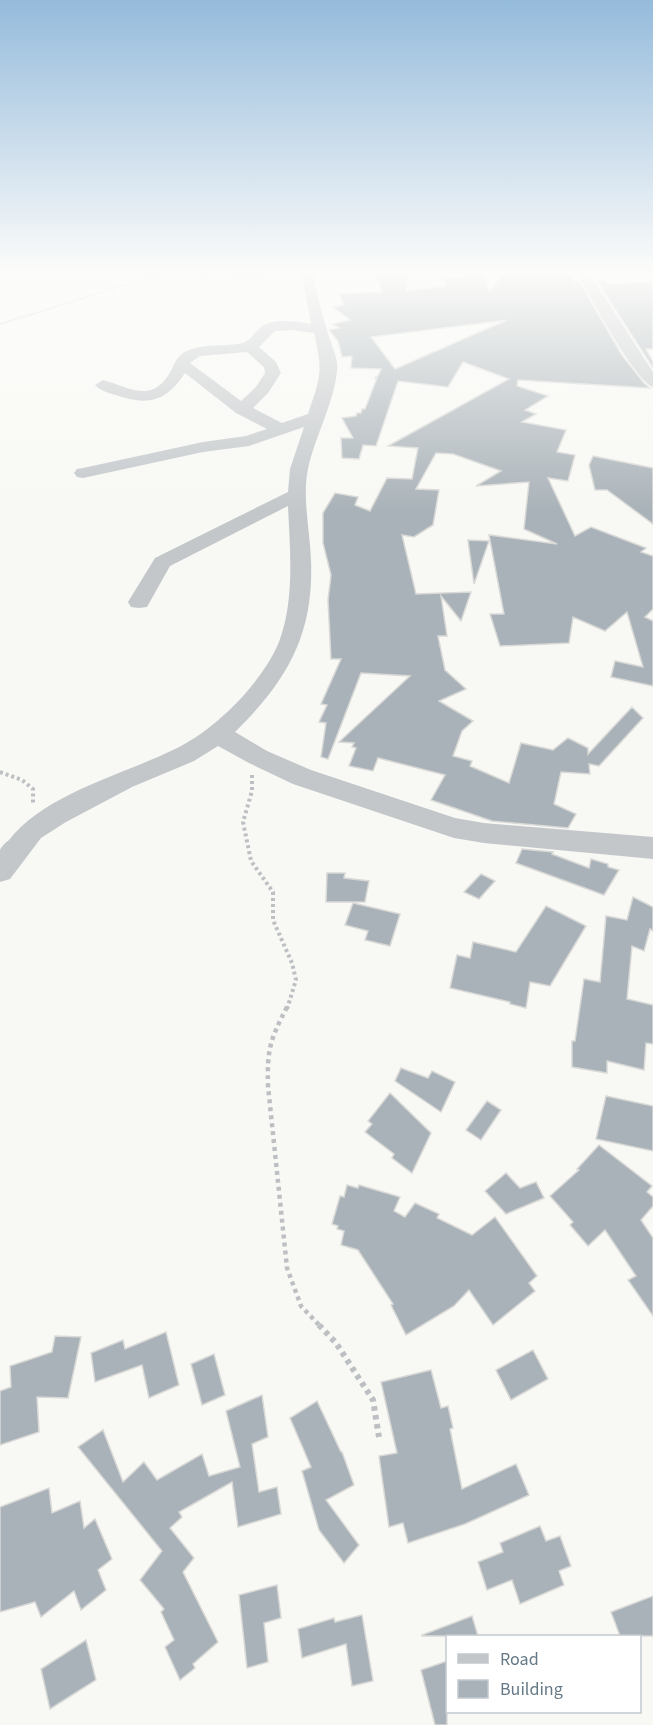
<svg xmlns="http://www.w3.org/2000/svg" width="653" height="1725" font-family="'Source Sans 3',sans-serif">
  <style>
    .building { fill: #a9b2b8; stroke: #d9d9d7; stroke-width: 1.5; fill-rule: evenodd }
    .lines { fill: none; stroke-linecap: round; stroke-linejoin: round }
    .path-far3 { stroke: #bdc0c2; stroke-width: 2; stroke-dasharray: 1.5 1.5; stroke-linecap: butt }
    .path-far2 { stroke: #bdc0c2; stroke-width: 4; stroke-dasharray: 3 3; stroke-linecap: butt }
    .path-far1 { stroke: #bdc0c2; stroke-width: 4.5; stroke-dasharray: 4 4; stroke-linecap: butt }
    .path { stroke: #bdc0c2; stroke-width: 6; stroke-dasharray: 4.5 4.5; stroke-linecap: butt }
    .minor { fill: #c3c7ca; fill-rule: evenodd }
  </style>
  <rect width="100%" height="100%" fill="#f8f8f5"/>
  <g class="building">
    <path d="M468,271H483L489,292L503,274L566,273L574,282L579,281L622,355L644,383L650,388L518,380L517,386L548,396L525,410L536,414L522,422L566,430L557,452L575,455L568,481L548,478L575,536L591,527L646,548L641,552L653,556V609L645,617L653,621V686L611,677L615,661L643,667L627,612L605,631L573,617L569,643L500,646L490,614H504L489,535L557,544L524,529L529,482L476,486L501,471L453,454L436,453L416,489L439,490L433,525L414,537L402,535L416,594L471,592L461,621L441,596L447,636H438L445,670L466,689L439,701L473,721L462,731L453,756L472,761L470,766L509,783L521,743L553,750L568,738L588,748V754L632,707L643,718L599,766L589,764L590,774L561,772L554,804L576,814L568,828L492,821L431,800L445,775L378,758L373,771L349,766L356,748L352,747L354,743L339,742L410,676L361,673L328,759L321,757L326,723L319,722L327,705L321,704L341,659H331L328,600L331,575L323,543V513L335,493L358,497L355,505L370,511L387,478L412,479L418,448L388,446L509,379L463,362L448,387L398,381L376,446L363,445L359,459L342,458L341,438H353L342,418L356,416L357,413H361L362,409H365L377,378H374L378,376L381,369L351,368L352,356L342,357L338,341L329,330L340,328L332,324L350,320L333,307L344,305L339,294L382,292L375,273L408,274L406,291L446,286L444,278L469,277ZM507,320L395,369L371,337Z"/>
    <polygon points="605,280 609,284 653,282 653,349 646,349 653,362 653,368 597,281"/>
    <polygon points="593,456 653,468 653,524 607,490 595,490 589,465"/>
    <polygon points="468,540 489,541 474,584"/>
    <polygon points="522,849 553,852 552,854 589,868 591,859 608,864 608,867 619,870 604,895 516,863"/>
    <polygon points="327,873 345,873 344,878 369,881 365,902 326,902"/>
    <polygon points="481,874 495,881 479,899 464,892"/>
    <polygon points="633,897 653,907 653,931 650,929 644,951 632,946 627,999 653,1005 653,1044 646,1043 644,1070 607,1061 607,1073 572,1067 572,1041 575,1041 584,979 600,982 606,916 627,920"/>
    <polygon points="353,903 400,914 390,946 365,940 368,931 345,925"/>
    <polygon points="546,906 586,926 550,986 530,982 526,1008 510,1004 510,1002 450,988 457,955 470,958 473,942 516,952"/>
    <polygon points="401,1068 428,1078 432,1071 455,1082 441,1112 395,1081"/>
    <polygon points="390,1093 431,1133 412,1173 392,1158 394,1154 365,1132 372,1124 368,1121"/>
    <polygon points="606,1096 653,1106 653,1151 596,1139"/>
    <polygon points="487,1101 501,1110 481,1140 466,1130"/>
    <polygon points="599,1145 652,1186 647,1192 653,1197 653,1206 641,1220 653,1238 653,1316 628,1280 636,1276 605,1230 588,1246 570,1225 573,1222 550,1196 579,1170 577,1169"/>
    <polygon points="506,1173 520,1188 536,1182 544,1198 506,1214 485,1191"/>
    <polygon points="347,1185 358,1188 359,1185 400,1197 394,1211 405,1217 415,1203 439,1214 437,1218 472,1235 495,1217 537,1276 529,1283 535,1291 493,1325 469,1290 454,1306 406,1335 391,1305 393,1304 358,1250 341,1245 344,1231 337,1229 338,1226 332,1224 340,1196 344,1197"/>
    <polygon points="166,1332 179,1385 149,1398 142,1365 95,1382 91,1353 123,1340 125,1349"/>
    <polygon points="55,1336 81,1337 68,1398 37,1397 39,1432 0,1445 0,1391 11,1387 10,1366 52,1352"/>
    <polygon points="533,1350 548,1379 511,1400 496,1370"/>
    <polygon points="214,1354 225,1395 202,1405 191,1364"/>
    <polygon points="431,1370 441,1408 448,1406 453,1428 450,1429 462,1489 516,1464 529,1495 465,1524 408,1543 403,1523 389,1527 379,1456 397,1453 381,1382"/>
    <polygon points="262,1395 268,1437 252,1444 259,1492 277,1487 281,1514 238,1527 232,1482 179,1512 182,1517 170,1528 194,1558 183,1572 218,1642 193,1664 195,1668 180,1680 165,1647 174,1640 161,1612 164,1609 140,1580 162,1551 78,1447 103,1430 123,1482 144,1462 157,1480 202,1454 209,1476 240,1467 226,1411"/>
    <polygon points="317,1401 341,1452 342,1452 354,1485 326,1500 359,1545 344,1563 319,1530 302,1471 311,1467 290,1418"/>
    <polygon points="49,1488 52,1513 80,1501 84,1528 95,1519 112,1559 98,1570 106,1590 81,1610 74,1591 41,1617 35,1602 0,1612 0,1507"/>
    <polygon points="540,1526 546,1541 560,1536 571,1566 559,1571 564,1585 520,1604 512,1580 487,1590 478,1562 503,1552 500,1543"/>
    <polygon points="277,1585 281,1618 264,1623 268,1662 247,1668 239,1595"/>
    <polygon points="653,1596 653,1636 620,1636 611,1612"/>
    <polygon points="362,1615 373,1681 352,1686 346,1644 302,1658 298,1629 334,1618 335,1622"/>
    <polygon points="472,1616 478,1636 422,1636 422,1635"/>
    <polygon points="86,1640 96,1680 50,1709 41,1669"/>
    <polygon points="447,1661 447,1725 435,1725 421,1670"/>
  </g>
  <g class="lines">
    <g class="path-far3">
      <polyline points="191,271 218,283 289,271"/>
      <polyline points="0,324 170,271"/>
    </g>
    <g class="path-far2">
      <polyline points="0,772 22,780 33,789 33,805"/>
      <polyline points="252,775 252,791 243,822 251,861 273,892 273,920 292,963 296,980 287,1009"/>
    </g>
    <path class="path-far1" d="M287,1007C270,1040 267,1049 268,1086L287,1268L301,1306L320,1326"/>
    <polyline class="path" points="319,1325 336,1343 373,1400 379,1437"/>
    <g class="minor">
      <path d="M301,271H313C316,293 323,316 329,337C332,345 336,355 337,363C339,393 314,438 308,469C302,498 310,530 311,560C314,635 287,681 235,732L267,751L311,770L455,818L484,823L653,837V859L484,843L454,838L293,784L249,763L218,746L194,761L132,787L66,822L41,838L10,879L0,882C0,873 0,859 0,850C1,847 6,842 9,840C46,793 123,775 175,749C215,730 262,683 279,642C295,600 290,550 288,506L170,566L147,607L139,608L131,607L128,602L155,558L288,492L290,469L304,427L249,446L203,452L83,478L77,477L74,473L77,469L83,468L203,442L246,436L267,429L236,413L185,373C166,402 148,406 116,395C109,393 100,391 95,385L103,380C132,388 153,405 172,369C175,362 179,354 187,351C204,343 225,347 243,343C251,340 254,333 260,328C273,317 296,322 311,324ZM292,330L314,333C323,371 321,376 308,414L282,423L253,408L268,393L281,373L276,362L259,347L275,331ZM247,352L264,367L265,373L256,387L241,401L190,363L200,356Z"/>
      <path d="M576,271H588L653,372V387C636,383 586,290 576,271Z"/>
    </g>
  </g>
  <linearGradient id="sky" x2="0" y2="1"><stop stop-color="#95bbdc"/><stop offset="0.53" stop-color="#fcfcfa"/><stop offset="1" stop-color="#fcfcfa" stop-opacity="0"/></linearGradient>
  <rect width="653" height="512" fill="url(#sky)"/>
  <rect x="446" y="1635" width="195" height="78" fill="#ffffff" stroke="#c2c9cf" stroke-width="1.5"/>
  <rect x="458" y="1654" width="30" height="9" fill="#c3c7ca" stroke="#c2c9cf" stroke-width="1.5"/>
  <text x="500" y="1665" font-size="18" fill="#667986">Road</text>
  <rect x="458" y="1680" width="30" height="18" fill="#a9b2b8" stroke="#c2c9cf" stroke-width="1.5"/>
  <text x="500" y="1695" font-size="18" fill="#667986">Building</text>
</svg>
